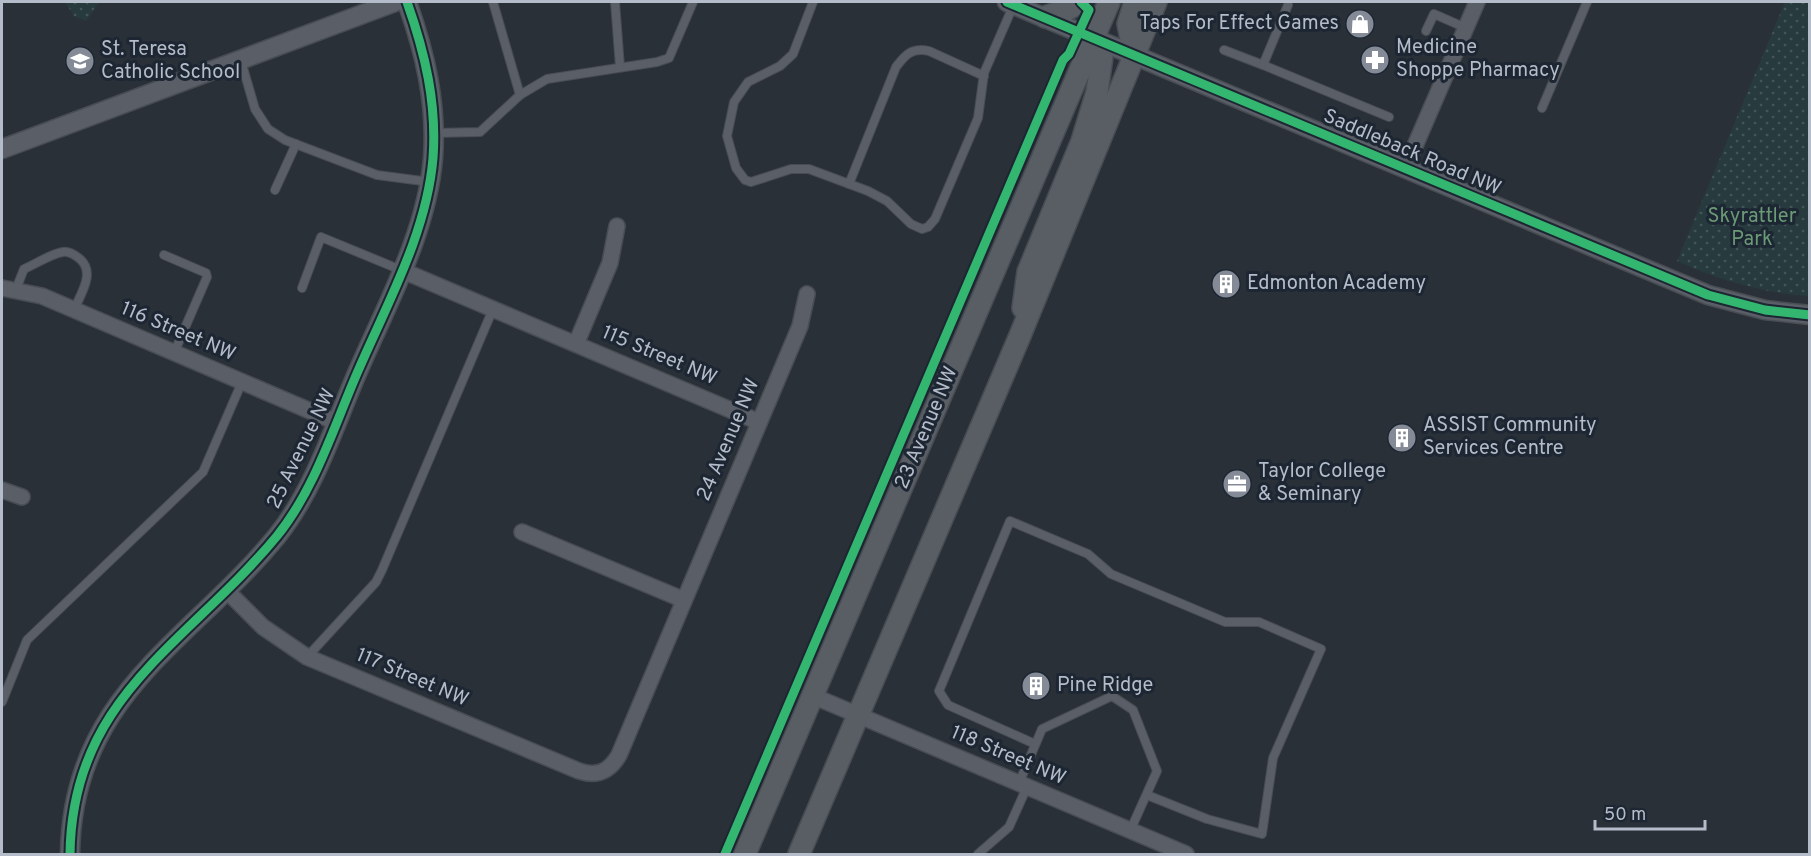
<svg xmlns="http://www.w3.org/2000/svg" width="1811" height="856" font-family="Overpass,sans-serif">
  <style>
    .park { fill: url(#park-dots) }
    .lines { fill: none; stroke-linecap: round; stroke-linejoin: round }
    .service-casing { stroke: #484c53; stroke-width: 10 }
    .minor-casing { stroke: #484c53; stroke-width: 18 }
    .tertiary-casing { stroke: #484c53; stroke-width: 21 }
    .secondary-casing { stroke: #484c53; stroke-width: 24 }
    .service { stroke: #5a5e66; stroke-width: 8 }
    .minor { stroke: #5a5e66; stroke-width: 15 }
    .tertiary { stroke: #5a5e66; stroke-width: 18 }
    .secondary { stroke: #595d64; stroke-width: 21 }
    .cycleway-casing { stroke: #1d2633; stroke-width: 13 }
    .cycleway { stroke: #33b770; stroke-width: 9 }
    .labels { text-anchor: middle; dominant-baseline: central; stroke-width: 6; stroke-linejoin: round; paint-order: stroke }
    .poi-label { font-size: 20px; fill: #b4bcc9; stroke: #1d2633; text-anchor: start }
    .street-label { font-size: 20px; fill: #b4bcc9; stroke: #1d2633 }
    .park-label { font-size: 20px; fill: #6b9a76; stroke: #1d2633 }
  </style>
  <defs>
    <pattern id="park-dots" width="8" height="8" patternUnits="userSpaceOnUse" patternTransform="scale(1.5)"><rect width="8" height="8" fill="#273a3e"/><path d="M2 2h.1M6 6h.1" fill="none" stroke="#445559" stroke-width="1.8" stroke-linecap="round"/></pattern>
  </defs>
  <rect width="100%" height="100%" fill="#2a3038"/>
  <g class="park">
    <polygon points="65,2 99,2 86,21 74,16"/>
    <path d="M1785,2H1809V296C1763,293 1719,280 1677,261Z"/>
  </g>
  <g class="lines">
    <g class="service-casing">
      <g id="service">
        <polyline points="493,2 520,95"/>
        <polyline points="615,2 620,67"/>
        <polyline points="813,2 793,54 780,66 748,82 734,102 727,136 736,168 745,180 751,182 791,169 809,169 868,191 887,201 911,224 922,229 928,227 935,219 978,118 984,73 1014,4"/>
        <polyline points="1426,31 1434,14 1466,28"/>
        <polyline points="1224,50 1263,65 1288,5"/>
        <polyline points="241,61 255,109 268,129 285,140 377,175 430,182"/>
        <polyline points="1263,65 1389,117"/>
        <polyline points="1542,108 1587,2"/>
        <polyline points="434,133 480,132 520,95 547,79 657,62 669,58 693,2"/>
        <path d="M849,184L896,67C905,55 912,47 929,51L984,76"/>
        <polyline points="275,190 296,144"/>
        <polyline points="164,255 206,273 207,277 174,353"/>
        <polyline points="302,288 321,237 401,270"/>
        <path d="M16,289L24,269C36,264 50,254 63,252C69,251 75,255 80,259C96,273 80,295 74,310"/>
        <polyline points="307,657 376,582 382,570 493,309"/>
        <polyline points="2,702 27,640 203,472 242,382"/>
        <polyline points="1035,744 948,705 939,691 1010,521 1088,554 1111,574 1225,622 1259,622 1321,649 1273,758 1262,834 1207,819 1147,795"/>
        <polyline points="1019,783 1042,729 1112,696 1133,710 1157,771 1130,831"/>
        <polyline points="978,854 1009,827 1027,787"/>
      </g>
    </g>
    <g class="minor-casing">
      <g id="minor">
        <polyline points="1405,169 1477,2"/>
        <polyline points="401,270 759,422"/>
        <polyline points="2,288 42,296 336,422"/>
        <polyline points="576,344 610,263 617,226"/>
        <polyline points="2,490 22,497"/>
        <polyline points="522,532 684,600"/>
        <path d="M226,590L263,627L307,657L579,771C597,777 609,772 619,755L800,326L807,294"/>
        <polyline points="813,696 1186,854"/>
      </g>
    </g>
    <g class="tertiary-casing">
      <g id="tertiary">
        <polyline points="1007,2 1708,295 1765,310 1810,315"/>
        <polyline points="2,149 395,2"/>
        <path d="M70,854C72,695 189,643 277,536C315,489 334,426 358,371C387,304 427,232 433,158C437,103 425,53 407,2"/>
      </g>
    </g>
    <g class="secondary-casing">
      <g id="secondary">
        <polyline points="1045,17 1070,8 1079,2"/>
        <polyline points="1134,54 1128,24 1135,2"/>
        <polyline points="1023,308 1028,272 1082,141 1097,92 1103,49 1093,37"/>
        <polyline points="745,854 1109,2"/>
        <polyline points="799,854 1019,338 1156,2"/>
      </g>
    </g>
    <use href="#service" class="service"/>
    <use href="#minor" class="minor"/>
    <use href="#tertiary" class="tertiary"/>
    <use href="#secondary" class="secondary"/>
    <g class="cycleway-casing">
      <g id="cycleway">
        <polyline points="1007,2 1708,295 1765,310 1810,315"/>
        <path d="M70,854C72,695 189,643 277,536C315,489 334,426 358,371C387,304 427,232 433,158C437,103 425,53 407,2"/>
        <polyline points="725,854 1063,60 1069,54 1089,10 1081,2"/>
      </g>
    </g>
    <use href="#cycleway" class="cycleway"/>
  </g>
  <defs>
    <g id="shop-disc" transform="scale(1.5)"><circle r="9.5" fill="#848b96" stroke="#1d2633"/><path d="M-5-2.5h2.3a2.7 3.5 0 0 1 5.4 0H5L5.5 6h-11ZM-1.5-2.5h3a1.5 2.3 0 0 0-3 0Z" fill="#fff"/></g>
    <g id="pharmacy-disc" transform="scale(1.5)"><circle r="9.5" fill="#848b96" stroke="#1d2633"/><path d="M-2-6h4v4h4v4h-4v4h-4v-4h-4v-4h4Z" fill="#fff"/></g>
    <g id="school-disc" transform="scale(1.5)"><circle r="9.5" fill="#848b96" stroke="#1d2633"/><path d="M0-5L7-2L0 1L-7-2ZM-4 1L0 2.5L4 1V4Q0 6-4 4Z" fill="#fff"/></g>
    <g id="building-disc" transform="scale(1.5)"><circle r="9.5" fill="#848b96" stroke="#1d2633"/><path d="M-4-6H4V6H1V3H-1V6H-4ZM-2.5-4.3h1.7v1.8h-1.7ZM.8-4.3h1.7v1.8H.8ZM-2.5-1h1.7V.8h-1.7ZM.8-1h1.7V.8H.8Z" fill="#fff"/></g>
    <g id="office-disc" transform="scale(1.5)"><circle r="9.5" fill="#848b96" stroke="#1d2633"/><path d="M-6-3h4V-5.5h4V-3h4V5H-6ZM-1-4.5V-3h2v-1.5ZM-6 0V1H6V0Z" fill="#fff"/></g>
  </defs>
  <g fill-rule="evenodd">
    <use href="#shop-disc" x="1360" y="24"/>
    <use href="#pharmacy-disc" x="1375" y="60"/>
    <use href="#school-disc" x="80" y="61"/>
    <use href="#building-disc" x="1226" y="284"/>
    <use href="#building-disc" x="1402" y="438"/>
    <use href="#office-disc" x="1237" y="484"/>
    <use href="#building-disc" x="1036" y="686"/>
  </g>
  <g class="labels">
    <g class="poi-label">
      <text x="1339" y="24" text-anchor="end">Taps For Effect Games</text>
      <text x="1396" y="48">Medicine<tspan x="1396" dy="23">Shoppe Pharmacy</tspan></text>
      <text x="101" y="50">St. Teresa<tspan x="101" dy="23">Catholic School</tspan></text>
      <text x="1247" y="284">Edmonton Academy</text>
      <text x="1423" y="426">ASSIST Community<tspan x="1423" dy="23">Services Centre</tspan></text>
      <text x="1258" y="472">Taylor College<tspan x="1258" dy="23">&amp; Seminary</tspan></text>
      <text x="1057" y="686">Pine Ridge</text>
    </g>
    <g class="street-label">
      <text transform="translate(1412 153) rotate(23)">Saddleback Road NW</text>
      <text transform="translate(178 332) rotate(23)">116 Street NW</text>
      <text transform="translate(659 356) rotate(23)">115 Street NW</text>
      <text transform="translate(927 428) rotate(-67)">23 Avenue NW</text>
      <text transform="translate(729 440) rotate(-67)">24 Avenue NW</text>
      <text transform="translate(302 449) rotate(-64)">25 Avenue NW</text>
      <text transform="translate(412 678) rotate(23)">117 Street NW</text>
      <text transform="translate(1008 756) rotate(23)">118 Street NW</text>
    </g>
    <g class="park-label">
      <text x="1752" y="217">Skyrattler<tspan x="1752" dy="23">Park</tspan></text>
    </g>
  </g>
  <rect width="1811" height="856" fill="none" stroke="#b4bcc9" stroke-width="6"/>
  <path d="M1595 820v9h110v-9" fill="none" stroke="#b4bcc9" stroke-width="3"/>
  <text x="1604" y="820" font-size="18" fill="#b4bcc9" stroke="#1d2633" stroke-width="4.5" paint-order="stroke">50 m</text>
</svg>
